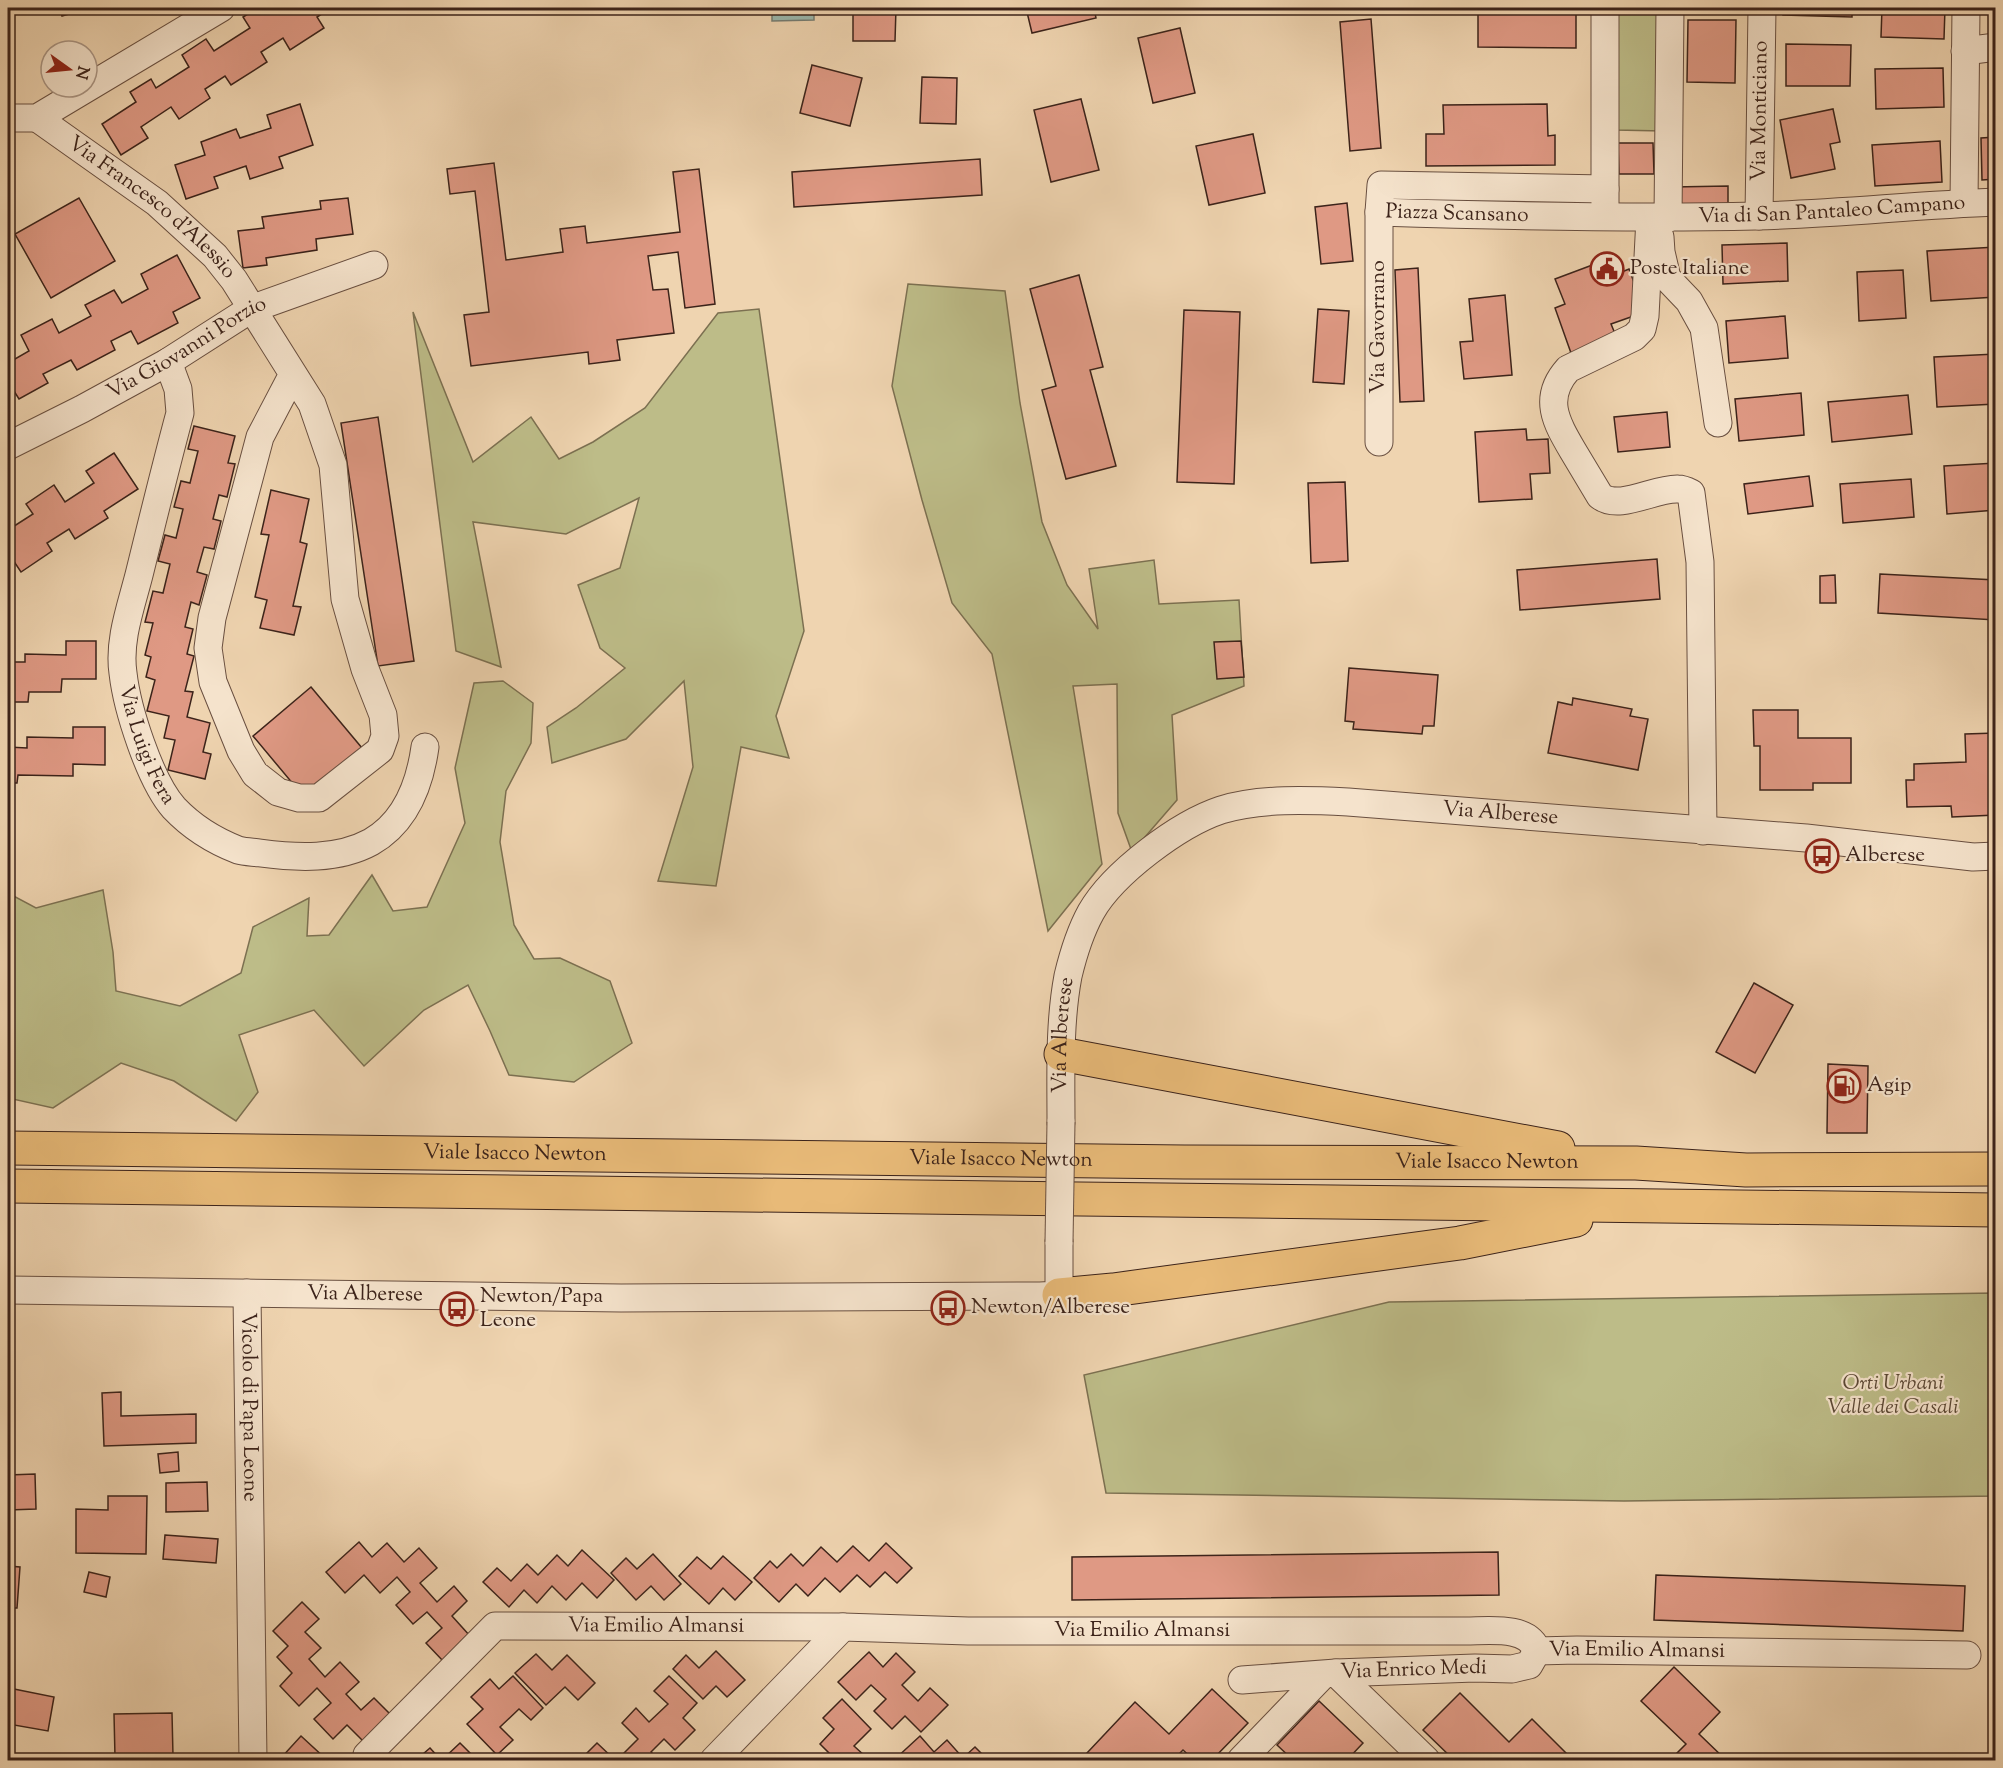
<svg xmlns="http://www.w3.org/2000/svg" width="2003" height="1768" font-family="'Sorts Mill Goudy',serif">
  <style>
    .green { fill: #bdbc88; stroke: #7c7051; stroke-width: 1.5 }
    .water { fill: #9ab8ae; stroke: #747c73; stroke-width: 1.5 }
    .building { fill: #df9984; stroke: #3c231a; stroke-width: 1.5 }
    .lines { fill: none; stroke-linecap: round; stroke-linejoin: round }
    .minor-casing { stroke: #694f40; stroke-width: 29 }
    .highway-casing { stroke: #3c231a; stroke-width: 35 }
    .minor { stroke: #f5e3cc; stroke-width: 27 }
    .highway { stroke: #e8ba78; stroke-width: 33 }
    .minor-bridge-casing { stroke: #694f40; stroke-width: 29; stroke-linecap: butt }
    .minor-bridge { stroke: #f5e3cc; stroke-width: 27 }
    .labels { text-anchor: middle; dominant-baseline: central; stroke-width: 4.5; stroke-linejoin: round; paint-order: stroke }
    .street-label { font-size: 21px; fill: #3c231a; stroke: #f5e3cc }
    .poi-label { font-size: 21px; fill: #3c231a; stroke: #f5e3cc; text-anchor: start }
    .park-label { font-size: 21px; font-style: italic; fill: #5c4936; stroke: #f5e3cc }
  </style>
  <rect width="100%" height="100%" fill="#efd4b0"/>
  <filter id="stains"><feTurbulence type="fractalNoise" baseFrequency=".00333" numOctaves="4"/><feColorMatrix values="0 0 0 0 .2 0 0 0 0 .09 0 0 0 0 .02 0 0 0 .5 -.17"/></filter>
  <radialGradient id="worn" r=".72"><stop offset=".6" stop-color="#630" stop-opacity="0"/><stop offset="1" stop-color="#630" stop-opacity=".3"/></radialGradient>
  <g class="green">
    <polygon points="1616,8 1664,8 1663,131 1615,130"/>
    <polygon points="908,284 1005,291 1020,403 1042,522 1067,585 1098,629 1089,569 1154,560 1159,604 1239,600 1244,686 1172,715 1177,800 1132,852 1118,813 1117,684 1073,686 1102,864 1048,931 992,654 952,603 922,500 892,386"/>
    <polygon points="759,309 804,631 776,716 789,758 741,747 716,886 658,881 693,767 684,681 626,739 552,763 547,727 576,708 625,668 600,648 578,585 620,568 639,498 566,534 473,522 501,667 456,651 413,312 473,462 531,417 559,459 593,442 645,408 718,313"/>
    <polygon points="503,681 533,703 531,743 506,791 500,842 514,925 534,959 560,958 610,981 632,1043 574,1082 509,1075 490,1031 468,985 424,1010 364,1066 314,1010 239,1035 258,1092 236,1121 174,1081 121,1063 53,1108 8,1098 8,893 36,908 103,890 113,952 116,991 180,1006 241,973 253,927 309,898 307,936 329,935 372,875 393,911 427,907 465,823 455,768 474,683"/>
    <polygon points="1995,1293 1995,1496 1624,1501 1106,1493 1084,1375 1389,1302"/>
  </g>
  <polygon class="water" points="772,8 814,8 814,20 772,21"/>
  <g class="building">
    <polygon points="59,8 89,8 62,16"/>
    <polygon points="258,8 269,8 272,13 281,8 331,8 317,17 324,28 290,50 283,38 261,52 267,62 231,85 225,76 205,89 210,98 179,119 171,107 141,127 148,138 121,155 102,124 136,102 130,92 151,79 156,88 189,67 182,55 206,39 214,51 250,28 243,17"/>
    <polygon points="853,8 896,8 895,41 853,41"/>
    <polygon points="1026,8 1094,8 1096,18 1032,33"/>
    <polygon points="1783,8 1852,8 1852,17 1783,15"/>
    <polygon points="1882,8 1945,8 1944,39 1881,37"/>
    <polygon points="1478,11 1576,12 1576,48 1478,47"/>
    <polygon points="1371,19 1381,148 1350,151 1340,22"/>
    <polygon points="1688,20 1736,20 1735,83 1687,82"/>
    <polygon points="1180,28 1195,93 1153,103 1138,38"/>
    <polygon points="1786,44 1851,45 1850,86 1786,86"/>
    <polygon points="812,65 862,78 850,126 800,113"/>
    <polygon points="1943,68 1944,107 1876,109 1875,69"/>
    <polygon points="922,77 957,78 956,124 920,123"/>
    <polygon points="1081,99 1099,170 1051,182 1034,110"/>
    <polygon points="300,104 313,145 279,157 283,168 250,179 246,166 214,177 218,188 186,199 175,165 205,155 201,142 236,129 240,138 271,128 267,115"/>
    <polygon points="1547,104 1548,136 1555,135 1555,165 1426,166 1426,134 1444,134 1443,105"/>
    <polygon points="1833,109 1840,142 1830,144 1835,169 1791,178 1780,120"/>
    <polygon points="1253,134 1265,193 1209,205 1196,146"/>
    <polygon points="8,137 12,137 14,175 8,175"/>
    <polygon points="1996,137 1996,179 1982,180 1981,138"/>
    <polygon points="1940,141 1942,182 1875,186 1872,145"/>
    <polygon points="1618,143 1653,143 1654,174 1619,174"/>
    <polygon points="980,159 982,195 794,207 792,172"/>
    <polygon points="494,163 506,260 563,252 560,229 585,226 587,243 680,232 673,172 699,169 715,304 685,308 678,252 648,256 653,290 668,289 674,333 617,340 620,360 589,364 588,352 471,366 464,315 489,312 475,191 450,194 447,169"/>
    <polygon points="1728,186 1728,209 1674,209 1673,187"/>
    <polygon points="79,198 115,261 51,298 15,234"/>
    <polygon points="348,198 353,234 316,239 317,250 266,258 267,265 243,268 238,231 264,228 262,217 321,209 320,201"/>
    <polygon points="1347,203 1353,261 1321,264 1315,207"/>
    <polygon points="1787,243 1788,281 1723,284 1722,245"/>
    <polygon points="1996,247 1996,297 1931,301 1927,251"/>
    <polygon points="177,255 200,298 173,312 178,323 138,344 131,331 111,341 115,350 77,370 71,360 43,374 48,383 19,399 14,391 8,394 8,363 29,351 21,335 52,319 59,333 91,316 85,305 114,290 122,303 148,289 141,274"/>
    <polygon points="1611,258 1617,274 1629,269 1645,312 1611,324 1616,336 1571,353 1555,308 1565,304 1555,279"/>
    <polygon points="1418,268 1424,401 1400,402 1395,270"/>
    <polygon points="1903,270 1906,318 1859,321 1857,272"/>
    <polygon points="1079,275 1103,367 1090,370 1116,466 1066,479 1042,390 1056,386 1030,289"/>
    <polygon points="1505,295 1512,375 1464,379 1460,342 1473,341 1469,299"/>
    <polygon points="1318,309 1349,311 1344,384 1313,382"/>
    <polygon points="1184,310 1240,312 1234,484 1177,482"/>
    <polygon points="1785,316 1788,358 1729,363 1726,321"/>
    <polygon points="1996,354 1996,404 1937,407 1934,357"/>
    <polygon points="1801,393 1804,435 1739,441 1735,399"/>
    <polygon points="1908,395 1912,434 1832,442 1828,402"/>
    <polygon points="1667,412 1670,447 1618,452 1614,417"/>
    <polygon points="378,417 414,661 378,666 341,423"/>
    <polygon points="194,426 235,436 228,463 235,464 227,497 219,495 213,519 221,521 214,549 204,547 197,572 207,575 199,605 191,602 185,627 193,629 187,654 194,656 185,691 193,692 187,717 210,723 203,752 211,754 205,779 168,770 175,740 164,738 169,716 147,711 155,680 146,677 151,657 145,655 153,623 145,622 153,591 163,593 170,564 158,561 165,535 176,538 183,509 174,507 181,481 190,483 198,451 188,449"/>
    <polygon points="1526,429 1527,440 1548,439 1550,473 1530,474 1532,499 1479,502 1475,432"/>
    <polygon points="114,453 138,489 104,511 108,518 75,539 69,529 47,543 52,551 21,572 11,557 8,560 8,530 33,514 26,504 54,485 65,502 94,483 86,471"/>
    <polygon points="1996,463 1996,510 1947,514 1944,466"/>
    <polygon points="1809,476 1813,506 1748,514 1744,484"/>
    <polygon points="1911,479 1914,517 1843,523 1840,484"/>
    <polygon points="1345,482 1348,561 1311,563 1308,483"/>
    <polygon points="271,490 309,499 300,542 307,544 293,606 301,607 294,635 260,628 267,600 255,597 269,535 261,534"/>
    <polygon points="1657,559 1660,599 1520,610 1517,570"/>
    <polygon points="1880,574 1996,580 1996,620 1878,613"/>
    <polygon points="1835,575 1836,603 1820,603 1820,576"/>
    <polygon points="66,641 96,641 96,679 62,679 61,692 29,692 28,702 8,702 8,662 25,662 25,654 66,655"/>
    <polygon points="1241,641 1244,677 1217,679 1214,642"/>
    <polygon points="1349,668 1438,675 1434,726 1423,726 1422,734 1353,729 1354,722 1345,721"/>
    <polygon points="311,687 362,748 304,797 253,736"/>
    <polygon points="1573,698 1632,709 1630,716 1648,719 1638,770 1548,753 1558,702 1572,705"/>
    <polygon points="1753,710 1798,710 1798,738 1851,738 1851,783 1813,783 1813,790 1760,790 1760,746 1754,746"/>
    <polygon points="73,727 105,727 105,765 73,764 73,776 18,775 17,783 8,783 8,747 27,748 27,737 73,738"/>
    <polygon points="1996,733 1996,815 1952,817 1951,806 1907,807 1906,780 1914,780 1914,764 1966,762 1965,734"/>
    <polygon points="1754,983 1793,1005 1755,1073 1716,1052"/>
    <polygon points="1828,1064 1868,1066 1867,1133 1827,1133"/>
    <polygon points="121,1392 121,1416 196,1414 196,1443 104,1446 102,1393"/>
    <polygon points="178,1452 179,1471 160,1473 158,1454"/>
    <polygon points="35,1474 36,1509 8,1510 8,1475"/>
    <polygon points="207,1482 208,1511 166,1512 166,1483"/>
    <polygon points="108,1496 147,1496 146,1554 76,1553 76,1509 108,1510"/>
    <polygon points="165,1535 218,1539 216,1563 163,1559"/>
    <polygon points="359,1542 372,1557 387,1543 404,1562 419,1548 437,1568 420,1583 437,1602 454,1586 467,1601 452,1616 470,1636 443,1661 426,1643 442,1628 427,1612 413,1624 396,1605 410,1592 397,1577 380,1593 364,1575 345,1593 326,1572"/>
    <polygon points="886,1543 912,1568 897,1583 885,1572 870,1587 857,1575 840,1592 825,1578 808,1596 796,1584 779,1602 754,1578 770,1561 777,1568 791,1554 803,1566 821,1547 837,1562 853,1546 869,1561"/>
    <polygon points="582,1550 614,1580 597,1598 582,1583 566,1600 552,1586 537,1603 524,1590 509,1607 483,1582 497,1568 511,1581 527,1564 538,1575 557,1555 568,1566"/>
    <polygon points="1498,1552 1499,1595 1072,1600 1072,1557"/>
    <polygon points="653,1554 681,1584 664,1600 651,1586 636,1600 611,1573 626,1558 637,1569"/>
    <polygon points="723,1556 752,1582 735,1600 723,1588 709,1604 679,1576 697,1557 711,1569"/>
    <polygon points="8,1566 20,1567 17,1608 8,1608"/>
    <polygon points="89,1572 110,1577 106,1597 84,1592"/>
    <polygon points="1656,1575 1965,1586 1963,1631 1654,1620"/>
    <polygon points="302,1602 319,1619 305,1632 321,1648 309,1659 325,1677 340,1662 359,1682 346,1694 361,1710 374,1698 390,1714 363,1741 347,1725 333,1739 314,1719 331,1703 317,1688 299,1706 280,1686 292,1673 277,1657 288,1646 273,1631"/>
    <polygon points="716,1651 745,1680 727,1697 716,1686 703,1699 673,1669 686,1655 699,1668"/>
    <polygon points="869,1652 883,1667 896,1653 915,1672 902,1685 918,1701 930,1688 948,1705 921,1732 905,1716 892,1729 874,1711 886,1699 871,1685 856,1700 838,1682"/>
    <polygon points="536,1654 552,1670 567,1655 595,1683 578,1700 565,1687 546,1705 515,1673"/>
    <polygon points="1674,1667 1720,1712 1699,1734 1726,1760 1670,1760 1686,1744 1641,1701"/>
    <polygon points="513,1676 543,1708 531,1720 519,1709 500,1727 513,1740 497,1755 467,1724 483,1709 471,1697 490,1679 499,1689"/>
    <polygon points="669,1676 697,1703 683,1718 695,1730 675,1750 664,1739 651,1752 659,1760 617,1760 638,1739 622,1723 636,1708 649,1722 668,1704 654,1691"/>
    <polygon points="14,1689 54,1697 48,1731 8,1724"/>
    <polygon points="1212,1689 1248,1723 1212,1760 1194,1760 1183,1750 1173,1760 1094,1760 1087,1753 1135,1702 1169,1734"/>
    <polygon points="1460,1693 1509,1742 1532,1719 1573,1760 1503,1760 1499,1756 1495,1760 1454,1760 1423,1730"/>
    <polygon points="842,1699 871,1729 854,1746 866,1757 863,1760 825,1760 831,1755 820,1744 834,1729 823,1718"/>
    <polygon points="1319,1701 1363,1743 1347,1760 1293,1760 1277,1745"/>
    <polygon points="172,1713 173,1756 115,1757 114,1714"/>
    <polygon points="301,1736 327,1760 280,1759"/>
    <polygon points="920,1736 934,1752 947,1740 963,1758 975,1747 988,1760 894,1760"/>
    <polygon points="460,1743 477,1760 442,1760"/>
    <polygon points="597,1743 615,1760 589,1760 584,1756"/>
    <polygon points="430,1748 441,1760 416,1760"/>
  </g>
  <g class="lines">
    <g class="minor-casing">
      <g id="minor">
        <polyline points="1965,51 1996,47"/>
        <polyline points="8,118 37,118 221,8"/>
        <path id="s1" d="M37,118L157,203L215,256L234,280L312,404L333,465L345,599L365,669L383,715L385,736L380,750L319,798H299L278,792L255,774L241,751L213,682L208,648L212,618L260,437L293,374"/>
        <polyline points="1964,203 1966,8"/>
        <polyline points="1605,205 1605,8"/>
        <path id="s2" d="M1379,212C1505,216 1630,219 1756,216C1836,214 1915,205 1996,202"/>
        <path id="s3" d="M1759,216L1762,8"/>
        <path d="M1650,218L1645,316L1642,329L1634,337L1568,369C1542,398 1556,422 1573,451C1582,466 1591,481 1600,496C1620,511 1654,488 1678,489C1682,489 1687,491 1691,493L1700,562L1703,831"/>
        <polyline points="1668,218 1670,8"/>
        <polyline points="1660,237 1661,252 1667,278 1689,301 1704,328 1718,423"/>
        <path id="s4" d="M168,362L178,389L180,413C166,465 153,518 140,571C132,604 118,639 123,673C127,709 150,781 174,808C191,826 215,841 238,850C245,852 253,852 260,853C297,858 338,860 371,842C406,822 420,783 425,747"/>
        <polyline points="1379,442 1379,212 1381,185 1605,189"/>
        <path id="s5" d="M8,446L82,409L168,362L251,309L374,265"/>
        <path id="s6" d="M1061,1122C1061,1074 1059,1024 1068,976C1073,955 1080,932 1091,912C1113,873 1179,824 1221,810C1259,798 1309,800 1348,802L1806,838L1973,857L1996,856"/>
        <path id="s7" d="M8,1290L621,1298L1040,1296L1059,1295V1242"/>
        <path id="s8" d="M247,1293L253,1760"/>
        <path id="s9" d="M1537,1651L1577,1650L1967,1655"/>
        <polyline points="1336,1673 1426,1760"/>
        <path id="s10" d="M1242,1680L1336,1673L1475,1668L1512,1669L1529,1665L1537,1651"/>
        <path id="s11" d="M368,1760L367,1755L495,1626L843,1627L968,1631H1466C1488,1631 1529,1625 1537,1651"/>
        <polyline points="714,1760 843,1627"/>
        <polyline points="1241,1760 1323,1675"/>
      </g>
    </g>
    <g class="highway-casing">
      <g id="highway">
        <polyline points="1061,1054 1558,1148"/>
        <path id="s12" d="M8,1148L1184,1162L1636,1163L1746,1170L1996,1169"/>
        <polyline points="8,1186 1996,1210"/>
        <polyline points="1059,1295 1113,1290 1460,1243 1576,1220"/>
      </g>
    </g>
    <use href="#minor" class="minor"/>
    <use href="#highway" class="highway"/>
    <g class="minor-bridge-casing">
      <polyline id="minor-bridge" points="1059,1242 1061,1122"/>
    </g>
    <use href="#minor-bridge" class="minor-bridge"/>
  </g>
  <defs>
    <g id="civic-ring" transform="scale(1.725)"><circle r="9.5" fill="#f5e3cc" stroke="#8f2418" stroke-width="1.5"/><path d="M-.6-6.5H3V-4.5H.6V-3L4-1V1h2V6H-6V1h2V-1L-.6-3ZM-1.2 2.5V6h2.4V2.5Z" fill="#8f2418"/></g>
    <g id="bus-ring" transform="scale(1.725)"><circle r="9.5" fill="#f5e3cc" stroke="#8f2418" stroke-width="1.5"/><path d="M-5-6H5V4H4V6H2V4H-2V6H-4V4H-5ZM-3.5-4V0h7V-4ZM-3.5 1.2v1.5H-2V1.2ZM2 1.2v1.5H3.5V1.2Z" fill="#8f2418"/></g>
    <g id="fuel-ring" transform="scale(1.725)"><circle r="9.5" fill="#f5e3cc" stroke="#8f2418" stroke-width="1.5"/><path d="M-5.5-6h7V0h2V4h1.3V-2.5L3-4.5l.8-.8L6-3V5H2.5V1h-1V6h-7ZM-4.2-4.7v3.2H.2V-4.7Z" fill="#8f2418"/></g>
  </defs>
  <g fill-rule="evenodd">
    <use href="#civic-ring" x="1607" y="269"/>
    <use href="#bus-ring" x="1822" y="856"/>
    <use href="#fuel-ring" x="1844" y="1086"/>
    <use href="#bus-ring" x="948" y="1308"/>
    <use href="#bus-ring" x="457" y="1309"/>
  </g>
  <g class="labels">
    <g class="street-label">
      <text stroke="none"><textPath href="#s3" startOffset="105">Via Monticiano</textPath></text>
      <text stroke="none"><textPath href="#s1" startOffset="146">Via Francesco d'Alessio</textPath></text>
      <text stroke="none"><textPath href="#s2" startOffset="453">Via di San Pantaleo Campano</textPath></text>
      <text stroke="none"><textPath href="#s2" startOffset="78">Piazza Scansano</textPath></text>
      <text transform="translate(1379 327) rotate(-90)">Via Gavorrano</text>
      <text stroke="none"><textPath href="#s5" startOffset="204">Via Giovanni Porzio</textPath></text>
      <text stroke="none"><textPath href="#s4" startOffset="396">Via Luigi Fera</textPath></text>
      <text stroke="none"><textPath href="#s6" startOffset="663">Via Alberese</textPath></text>
      <text stroke="none"><textPath href="#s6" startOffset="87">Via Alberese</textPath></text>
      <text stroke="none"><textPath href="#s12" startOffset="507">Viale Isacco Newton</textPath></text>
      <text stroke="none"><textPath href="#s12" startOffset="993">Viale Isacco Newton</textPath></text>
      <text stroke="none"><textPath href="#s12" startOffset="1479">Viale Isacco Newton</textPath></text>
      <text stroke="none"><textPath href="#s7" startOffset="357">Via Alberese</textPath></text>
      <text stroke="none"><textPath href="#s8" startOffset="114">Vicolo di Papa Leone</textPath></text>
      <text stroke="none"><textPath href="#s11" startOffset="348">Via Emilio Almansi</textPath></text>
      <text stroke="none"><textPath href="#s11" startOffset="834">Via Emilio Almansi</textPath></text>
      <text stroke="none"><textPath href="#s9" startOffset="100">Via Emilio Almansi</textPath></text>
      <text stroke="none"><textPath href="#s10" startOffset="172">Via Enrico Medi</textPath></text>
    </g>
    <g class="poi-label">
      <text x="1630" y="269">Poste Italiane</text>
      <text x="1845" y="856">Alberese</text>
      <text x="1867" y="1086">Agip</text>
      <text x="480" y="1297">Newton/Papa<tspan x="480" dy="24">Leone</tspan></text>
      <text x="971" y="1308">Newton/Alberese</text>
    </g>
    <g class="park-label">
      <text x="1893" y="1384">Orti Urbani<tspan x="1893" dy="24">Valle dei Casali</tspan></text>
    </g>
  </g>
  <rect width="2003" height="1768" fill="none" stroke="#efd4b0" stroke-width="30"/>
  <rect x="9" y="9" width="1985" height="1750" fill="none" stroke="#3c231a" stroke-width="3"/>
  <rect x="15" y="15" width="1973" height="1738" fill="none" stroke="#3c231a" stroke-width="1.5"/>
  <g transform="translate(69 69) rotate(105)"><circle r="28" fill="#f5e3cc" stroke="#ab9685" stroke-width="1.5"/>
  <path d="M0-4.5L10 22L0 15L-10 22Z" fill="#8f2418"/>
  <text y="-9" font-size="16" font-weight="bold" text-anchor="middle" fill="#3c231a">N</text>
  </g>
  <rect width="100%" height="100%" filter="url(#stains)"/>
  <rect width="100%" height="100%" fill="url(#worn)"/>
</svg>
